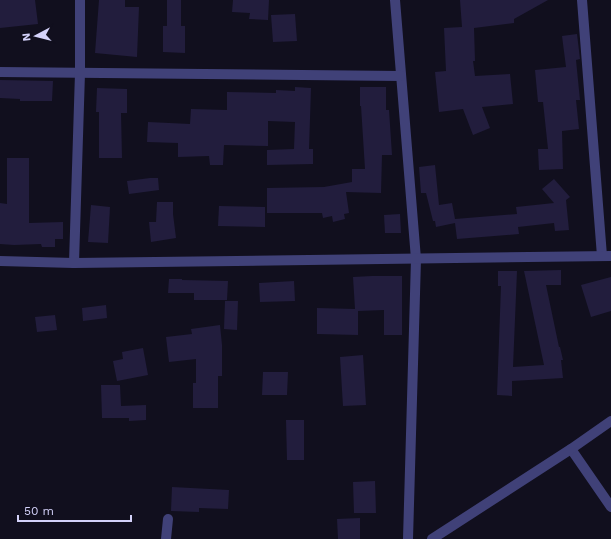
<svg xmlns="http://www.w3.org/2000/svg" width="611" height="539" font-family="'Work Sans',sans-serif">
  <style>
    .building { fill: #221d3d }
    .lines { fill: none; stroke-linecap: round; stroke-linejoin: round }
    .minor { stroke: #404178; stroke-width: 10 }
    .tertiary { stroke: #404178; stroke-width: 10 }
  </style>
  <rect width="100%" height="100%" fill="#110f1e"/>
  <g class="building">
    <polygon points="0,0 35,0 38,24 0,28"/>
    <polygon points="99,0 125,0 125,7 139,7 137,57 95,53"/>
    <polygon points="167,0 181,0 181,26 185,26 185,53 163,52 163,26 167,26"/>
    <polygon points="233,0 269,0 268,20 249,19 250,13 232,12"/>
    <polygon points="460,0 548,0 514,19 514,23 474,28 475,61 473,61 475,76 510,74 513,104 482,107 490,128 473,135 463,109 439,112 435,72 446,71 444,28 462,27"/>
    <polygon points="295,14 297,41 273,42 271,15"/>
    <polygon points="577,34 580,59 576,60 580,100 576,100 579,129 562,131 563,169 539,170 538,149 548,149 543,102 538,102 535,70 566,67 562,36"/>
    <polygon points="0,80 53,81 52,101 20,101 20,99 0,98"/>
    <polygon points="295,87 311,88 309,149 313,149 313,164 267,165 267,150 294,149 295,122 268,121 268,146 224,145 223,165 210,165 209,156 178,157 178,143 147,142 148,122 190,124 191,109 227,110 227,92 276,93 276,90 295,91"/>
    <polygon points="360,87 386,87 386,110 389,110 392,155 382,155 381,193 346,192 349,213 344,214 345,219 333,222 332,216 323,218 322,213 267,213 267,188 324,187 352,182 352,169 365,169 361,106 360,106"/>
    <polygon points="97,88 127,89 127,113 121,113 122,158 99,158 99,112 96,112"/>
    <polygon points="7,158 29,158 29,223 63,222 63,239 55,239 55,247 42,247 41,244 14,245 0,244 0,203 7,204"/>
    <polygon points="435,165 439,205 452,203 455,219 517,214 516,207 554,203 542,189 554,179 570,197 566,200 569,230 555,231 554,223 518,227 519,234 457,239 455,223 436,227 435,221 433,221 426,193 421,193 419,167"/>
    <polygon points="150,178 158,178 159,190 129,194 127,181"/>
    <polygon points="157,202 173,202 173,214 176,238 151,242 149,222 156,222"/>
    <polygon points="91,205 110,207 108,243 88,242"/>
    <polygon points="219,206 265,207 265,227 218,226"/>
    <polygon points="400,214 401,233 385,233 384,215"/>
    <polygon points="561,270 561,285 546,285 559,347 560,347 563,360 561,360 563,378 512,381 512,396 497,395 501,286 498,286 498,271 517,271 513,367 544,365 524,271"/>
    <polygon points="372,276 402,276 402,335 384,335 384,310 358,311 358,335 317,334 317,308 355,309 353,277"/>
    <polygon points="611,277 611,311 591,317 581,285"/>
    <polygon points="169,279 182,279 182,280 228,281 227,300 194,300 194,293 168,293"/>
    <polygon points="294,281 295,301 260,302 259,283"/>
    <polygon points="225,301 238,301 237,330 224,329"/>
    <polygon points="106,305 107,318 83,321 82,308"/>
    <polygon points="55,315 57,330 37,332 35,317"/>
    <polygon points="220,325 222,345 222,376 218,376 218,408 193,408 193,383 196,383 196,359 169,362 166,337 192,334 191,329"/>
    <polygon points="143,348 148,375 117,381 113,361 123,359 122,352"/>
    <polygon points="363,355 366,405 343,406 340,357"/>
    <polygon points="263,372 288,372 287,395 262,395"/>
    <polygon points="101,385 120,385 121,406 146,405 146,420 129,421 129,418 102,418"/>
    <polygon points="286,420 304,420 304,460 287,460"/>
    <polygon points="375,481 376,513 354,513 353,482"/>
    <polygon points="172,487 229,490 228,509 199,508 199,512 171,511"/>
    <polygon points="360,518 360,539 338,539 337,519"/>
  </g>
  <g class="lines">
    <g class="minor">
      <polyline points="395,0 416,259 408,539"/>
      <polyline points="582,0 602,256"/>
      <polyline points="0,72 401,76"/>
      <polyline points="74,263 80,73 80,0"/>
      <polyline points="571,449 611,507"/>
      <polyline points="166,539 168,519"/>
      <polyline points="432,539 571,449 611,421"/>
    </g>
    <polyline class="tertiary" points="0,261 74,263 611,256"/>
  </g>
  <g transform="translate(36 36) rotate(263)" stroke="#110f1e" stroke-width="3" paint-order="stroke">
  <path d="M0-3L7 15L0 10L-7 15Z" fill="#d4d2fa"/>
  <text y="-6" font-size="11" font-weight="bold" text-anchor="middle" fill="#d4d2fa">N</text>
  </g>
  <path d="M18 515v6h113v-6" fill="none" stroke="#d4d2fa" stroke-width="2"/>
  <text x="24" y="515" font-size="12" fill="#d4d2fa" stroke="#110f1e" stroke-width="3" paint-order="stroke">50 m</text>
</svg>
